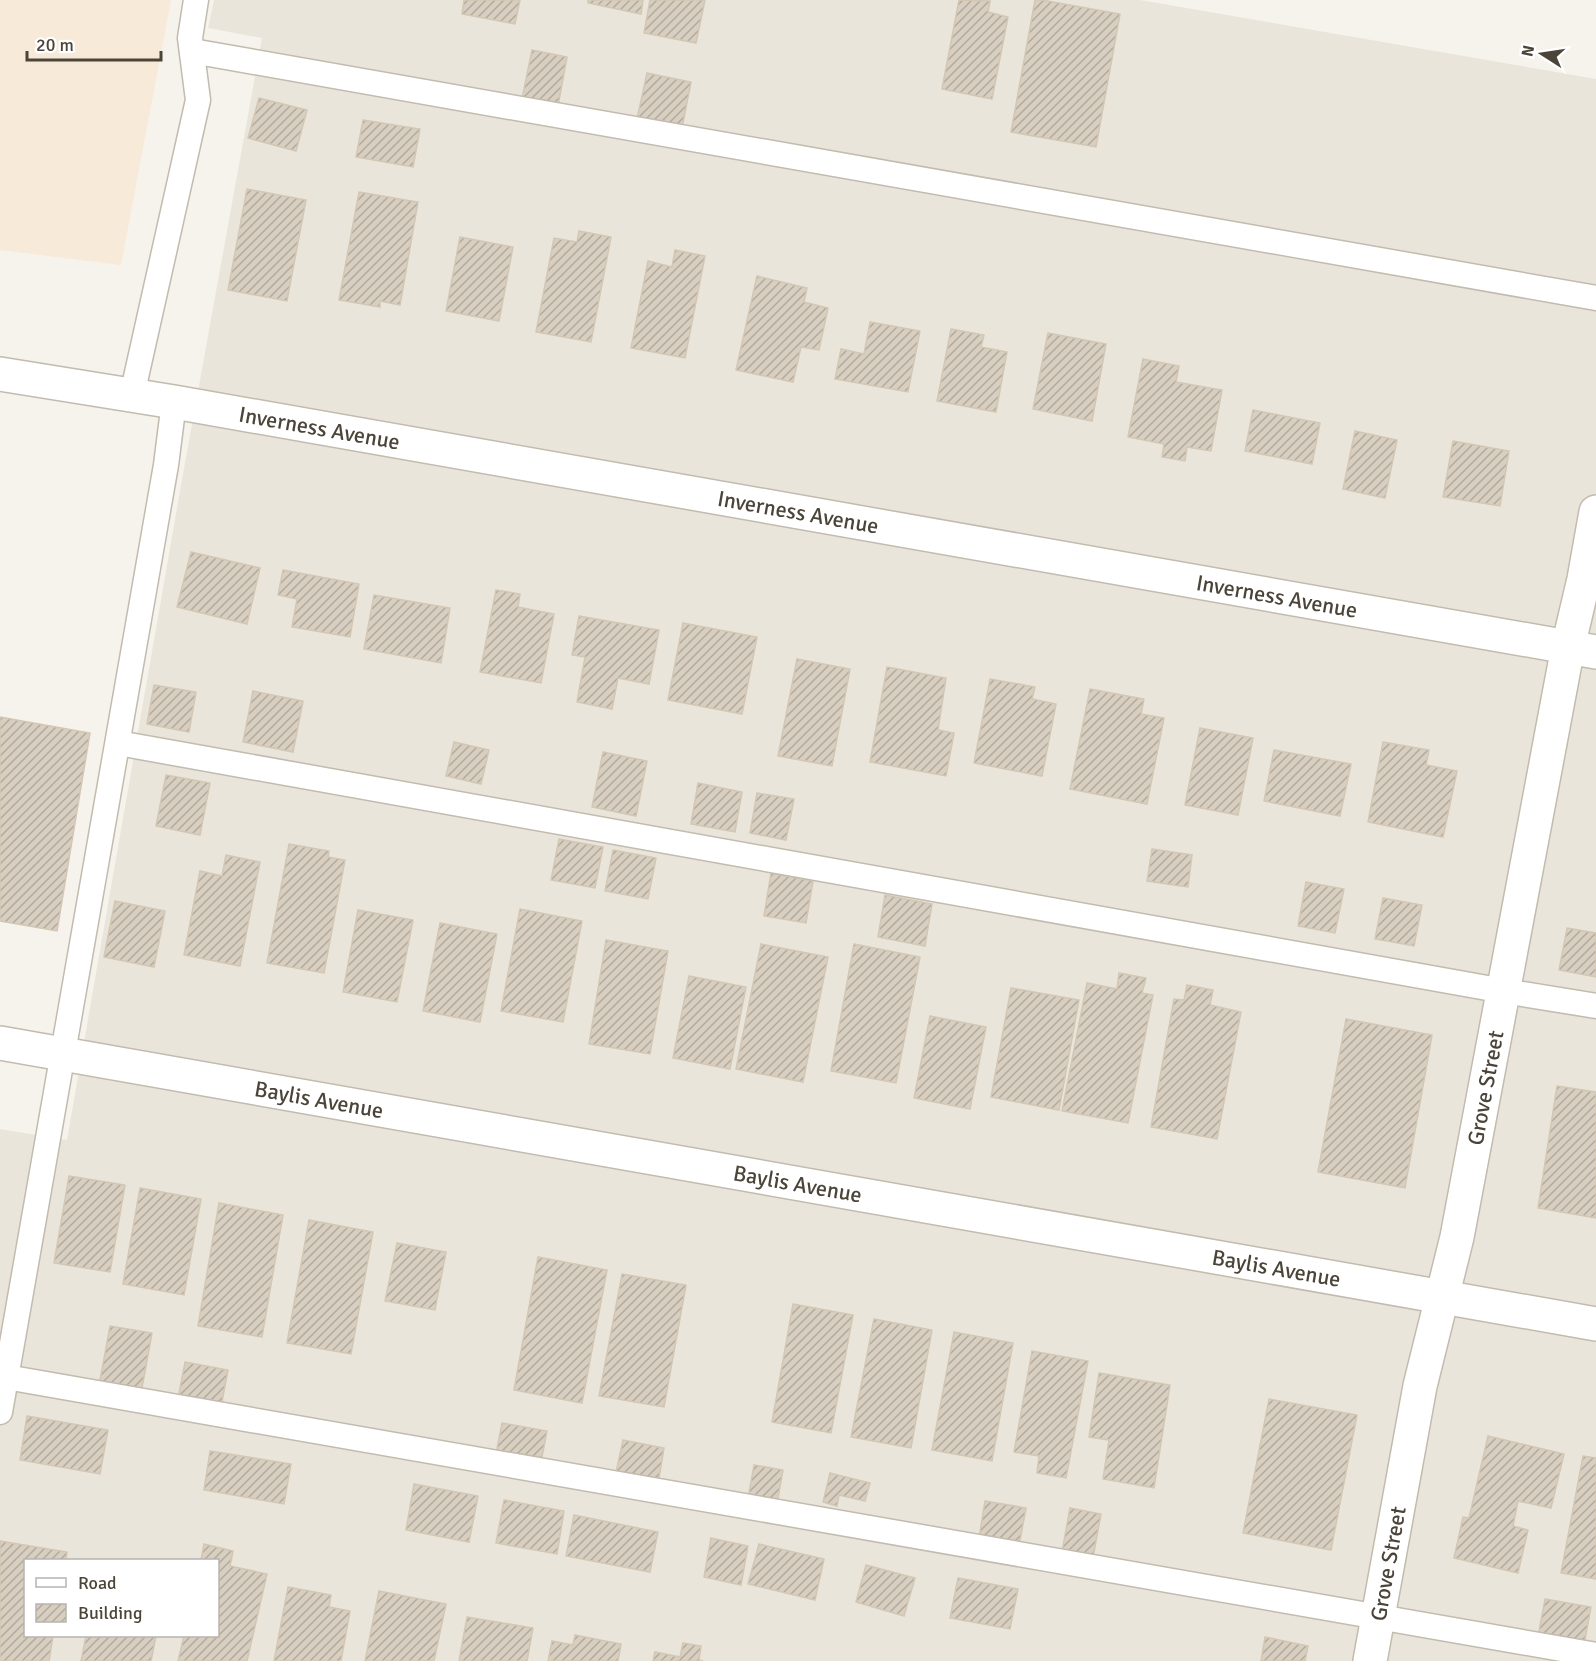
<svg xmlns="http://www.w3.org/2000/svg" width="1596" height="1661" font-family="Signika,sans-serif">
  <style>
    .residential { fill: #eae5da; fill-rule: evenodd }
    .commercial { fill: #f7ead8 }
    .building { fill: url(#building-hatch); stroke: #d3c7b4; stroke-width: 1.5 }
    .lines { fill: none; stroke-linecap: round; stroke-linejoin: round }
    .service-casing { stroke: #c2bbae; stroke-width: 27 }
    .minor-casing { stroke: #c2bbae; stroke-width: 36 }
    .service { stroke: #fff; stroke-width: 24 }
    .minor { stroke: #fff; stroke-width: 33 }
    .labels { text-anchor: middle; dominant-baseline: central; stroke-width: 4.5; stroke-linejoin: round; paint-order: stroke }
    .street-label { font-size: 22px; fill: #4b4439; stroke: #fff }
  </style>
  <defs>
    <pattern id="building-hatch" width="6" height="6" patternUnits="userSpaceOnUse" patternTransform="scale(1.5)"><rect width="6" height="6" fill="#d8cfc1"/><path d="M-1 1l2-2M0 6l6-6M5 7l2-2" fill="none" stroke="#b1aa9e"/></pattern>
  </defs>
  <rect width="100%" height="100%" fill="#f6f3ec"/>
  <path class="residential" d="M214,0H1140L1596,79V1661H0V1129L67,1140L181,485L262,38L208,28ZM26,1560H218V1636H26Z"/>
  <polygon class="commercial" points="0,0 171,0 121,265 0,250"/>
  <g class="building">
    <polygon points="464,0 520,0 515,24 462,14"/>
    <polygon points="588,0 643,0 641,14 588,3"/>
    <polygon points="650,0 705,0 696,43 644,33"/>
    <polygon points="959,0 990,1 988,12 1008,17 992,99 942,89"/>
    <polygon points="1035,0 1042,0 1120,14 1096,147 1011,132"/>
    <polygon points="532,50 567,57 558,106 522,99"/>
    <polygon points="647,73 691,82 682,128 637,119"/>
    <polygon points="259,98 307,110 296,151 248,138"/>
    <polygon points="363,120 420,129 413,167 356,157"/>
    <polygon points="247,189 306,200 287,301 228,290"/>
    <polygon points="359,192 418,202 400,305 380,301 380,307 339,300"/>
    <polygon points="579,231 611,237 591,342 536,332 554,238 577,242"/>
    <polygon points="460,237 513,247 499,321 446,311"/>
    <polygon points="675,250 705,256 685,358 631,348 648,261 672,267"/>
    <polygon points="757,276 807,288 804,302 828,308 819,350 801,347 793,382 736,370"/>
    <polygon points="870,322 920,331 908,392 835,379 841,349 864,354"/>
    <polygon points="951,329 984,335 981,347 1007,352 996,412 937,401"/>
    <polygon points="1048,333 1106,344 1092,421 1033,409"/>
    <polygon points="1143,359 1179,366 1176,382 1222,390 1211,451 1187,447 1185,461 1162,457 1164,444 1128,437"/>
    <polygon points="1253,410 1320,423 1312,464 1245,451"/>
    <polygon points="1355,431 1397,440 1385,498 1343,489"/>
    <polygon points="1453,441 1509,451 1500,506 1443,497"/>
    <polygon points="191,552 260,568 247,624 177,607"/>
    <polygon points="283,570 359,584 350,637 292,627 297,599 278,595"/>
    <polygon points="496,590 520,594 518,607 554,614 541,683 480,672"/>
    <polygon points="374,595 450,608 441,663 364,649"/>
    <polygon points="579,616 659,630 649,684 618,678 612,709 577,702 585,657 572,655"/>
    <polygon points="683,623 757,637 742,714 668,700"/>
    <polygon points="797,659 850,669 832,766 778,756"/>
    <polygon points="887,667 946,678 938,730 954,733 946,776 870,762"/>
    <polygon points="990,679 1035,687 1032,699 1056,704 1042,776 974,763"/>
    <polygon points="154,685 196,692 189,732 147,724"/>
    <polygon points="1090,689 1144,699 1141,714 1164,718 1147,804 1070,789"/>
    <polygon points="253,691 303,701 293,752 243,742"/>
    <polygon points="0,717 90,733 57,931 0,921"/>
    <polygon points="1200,728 1253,738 1238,815 1185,805"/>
    <polygon points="454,742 489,750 481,784 446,776"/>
    <polygon points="1383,742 1429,750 1426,765 1457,771 1443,837 1368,822"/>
    <polygon points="1274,750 1351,764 1340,816 1264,801"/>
    <polygon points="603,752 647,761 636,816 592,807"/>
    <polygon points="166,775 210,783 200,835 156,826"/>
    <polygon points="698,783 742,792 735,832 691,824"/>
    <polygon points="757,793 794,799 786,840 750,833"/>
    <polygon points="559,839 603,847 595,888 551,880"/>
    <polygon points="289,844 329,851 328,857 345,860 324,973 267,963"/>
    <polygon points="1152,849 1192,855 1188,887 1147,881"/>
    <polygon points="613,850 656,858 648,899 605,891"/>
    <polygon points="226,855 260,862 240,966 184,955 200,871 222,876"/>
    <polygon points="771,873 813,881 806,923 764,916"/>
    <polygon points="1306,882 1344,889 1335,933 1298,926"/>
    <polygon points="885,895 932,904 925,946 878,937"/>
    <polygon points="1383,898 1422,905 1414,946 1375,939"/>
    <polygon points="115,901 165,911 154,967 104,957"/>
    <polygon points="520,909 582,921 563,1022 501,1011"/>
    <polygon points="358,910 413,920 397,1002 343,992"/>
    <polygon points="440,923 497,934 480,1022 423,1011"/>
    <polygon points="1567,928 1596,933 1596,977 1559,970"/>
    <polygon points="606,940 668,951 650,1054 589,1044"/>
    <polygon points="761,944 828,957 803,1082 736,1069"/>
    <polygon points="854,944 920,957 896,1083 831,1071"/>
    <polygon points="1119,973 1146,978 1142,993 1153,995 1128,1123 1062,1111 1087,983 1117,989"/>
    <polygon points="689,976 746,987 730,1069 673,1058"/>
    <polygon points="1187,985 1213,990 1210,1005 1241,1012 1217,1139 1151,1127 1174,999 1184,1000"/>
    <polygon points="1011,988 1079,1000 1059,1110 991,1097"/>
    <polygon points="930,1016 986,1027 970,1109 914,1098"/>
    <polygon points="1346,1019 1432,1035 1405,1188 1318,1172"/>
    <polygon points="1557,1086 1596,1092 1596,1218 1538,1208"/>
    <polygon points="69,1176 125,1185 110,1272 54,1263"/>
    <polygon points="140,1188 201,1199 184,1295 123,1284"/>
    <polygon points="219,1203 283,1215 262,1337 198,1326"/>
    <polygon points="309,1220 373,1232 351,1354 287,1343"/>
    <polygon points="397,1243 446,1252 435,1310 385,1301"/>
    <polygon points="538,1257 607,1270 582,1403 514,1390"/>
    <polygon points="622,1274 686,1285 664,1407 599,1396"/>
    <polygon points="793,1304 853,1315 831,1433 772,1422"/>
    <polygon points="874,1319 932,1330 911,1448 851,1437"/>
    <polygon points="110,1326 152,1333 140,1399 98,1391"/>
    <polygon points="954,1332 1013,1343 992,1461 932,1450"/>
    <polygon points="1032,1351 1088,1361 1066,1478 1037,1473 1039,1456 1014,1452"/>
    <polygon points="185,1362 228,1370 220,1412 177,1404"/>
    <polygon points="1099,1373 1170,1385 1154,1488 1103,1479 1109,1440 1089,1437"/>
    <polygon points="1269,1399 1357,1415 1331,1550 1243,1533"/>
    <polygon points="27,1416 108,1430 100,1474 20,1460"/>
    <polygon points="502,1423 547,1431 541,1462 496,1454"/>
    <polygon points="1488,1436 1564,1454 1551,1508 1518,1501 1513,1526 1528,1530 1518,1573 1454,1558 1463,1517 1469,1518"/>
    <polygon points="623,1440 664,1448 657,1490 614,1482"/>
    <polygon points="210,1451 291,1464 284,1504 204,1490"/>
    <polygon points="1583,1456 1596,1458 1596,1579 1561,1573"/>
    <polygon points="754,1465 783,1470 776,1509 747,1504"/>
    <polygon points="830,1473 870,1483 865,1501 839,1495 837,1506 823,1502"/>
    <polygon points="414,1484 478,1496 469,1542 406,1530"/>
    <polygon points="504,1500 564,1511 557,1554 496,1543"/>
    <polygon points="985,1501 1026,1508 1018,1551 978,1544"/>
    <polygon points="1070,1508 1101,1514 1092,1563 1061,1557"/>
    <polygon points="574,1515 658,1532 650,1572 566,1556"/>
    <polygon points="711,1538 748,1546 741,1585 704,1577"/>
    <polygon points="0,1541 67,1552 66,1560 26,1560 26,1636 53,1636 49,1661 0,1661"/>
    <polygon points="204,1544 233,1551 230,1566 267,1574 247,1661 178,1661 184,1636 218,1636 218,1560 201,1560"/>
    <polygon points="759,1544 824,1559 815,1600 748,1584"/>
    <polygon points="866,1565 915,1578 904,1616 856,1602"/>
    <polygon points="958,1578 1018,1589 1010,1629 950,1618"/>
    <polygon points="288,1587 331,1595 329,1607 350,1611 341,1661 274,1661"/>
    <polygon points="379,1591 446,1604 434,1661 365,1661"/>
    <polygon points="1545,1599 1591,1607 1583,1650 1537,1642"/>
    <polygon points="467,1617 533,1628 527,1661 459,1661"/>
    <polygon points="575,1635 621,1644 618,1661 548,1661 552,1641 573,1645"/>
    <polygon points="86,1636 156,1636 151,1661 81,1661"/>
    <polygon points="1265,1637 1308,1646 1305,1661 1261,1661"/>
    <polygon points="683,1643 701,1646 699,1660 703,1661 653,1661 655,1652 680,1657"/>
  </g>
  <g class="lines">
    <g class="service-casing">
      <g id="service">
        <polyline points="192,51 1596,298"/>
        <polyline points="132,395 198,100 190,38 196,0"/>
        <polyline points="118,743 1504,991 1596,1006"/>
        <polyline points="6,1377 1596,1655"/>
        <polyline points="0,1412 166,465 174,402"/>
      </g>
    </g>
    <g class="minor-casing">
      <g id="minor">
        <path id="s1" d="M0,374L174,402L1596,652"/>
        <path id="s2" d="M0,1043L1596,1324"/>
        <path id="s3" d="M1370,1661L1420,1386L1457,1237L1568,647L1584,579L1596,512"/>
      </g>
    </g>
    <use href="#service" class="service"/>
    <use href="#minor" class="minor"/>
  </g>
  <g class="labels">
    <g class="street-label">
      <text stroke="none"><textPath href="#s1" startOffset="324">Inverness Avenue</textPath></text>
      <text stroke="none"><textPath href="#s1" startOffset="810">Inverness Avenue</textPath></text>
      <text stroke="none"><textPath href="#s1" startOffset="1296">Inverness Avenue</textPath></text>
      <text stroke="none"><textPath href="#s3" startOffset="585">Grove Street</textPath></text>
      <text stroke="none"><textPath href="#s2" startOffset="324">Baylis Avenue</textPath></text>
      <text stroke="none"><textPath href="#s2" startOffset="810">Baylis Avenue</textPath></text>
      <text stroke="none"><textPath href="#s2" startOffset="1296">Baylis Avenue</textPath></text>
      <text stroke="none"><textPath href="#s3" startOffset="99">Grove Street</textPath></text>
    </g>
  </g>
  <rect x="24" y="1559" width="195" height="78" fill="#ffffff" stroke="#b7b4b0" stroke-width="1.5"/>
  <rect x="36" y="1578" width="30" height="9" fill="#ffffff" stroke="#b7b4b0" stroke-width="1.5"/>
  <text x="78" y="1589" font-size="18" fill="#4b4439">Road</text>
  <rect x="36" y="1604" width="30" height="18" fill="url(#building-hatch)" stroke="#b7b4b0" stroke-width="1.5"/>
  <text x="78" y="1619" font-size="18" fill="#4b4439">Building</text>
  <g transform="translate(1542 54) rotate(282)" stroke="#ffffff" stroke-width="4.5" paint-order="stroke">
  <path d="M0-4.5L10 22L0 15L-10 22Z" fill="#4b4439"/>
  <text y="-9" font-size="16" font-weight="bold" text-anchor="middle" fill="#4b4439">N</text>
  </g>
  <path d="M27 51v9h134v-9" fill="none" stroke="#4b4439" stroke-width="3"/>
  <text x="36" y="51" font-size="18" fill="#4b4439" stroke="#ffffff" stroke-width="4.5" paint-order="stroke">20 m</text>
</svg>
